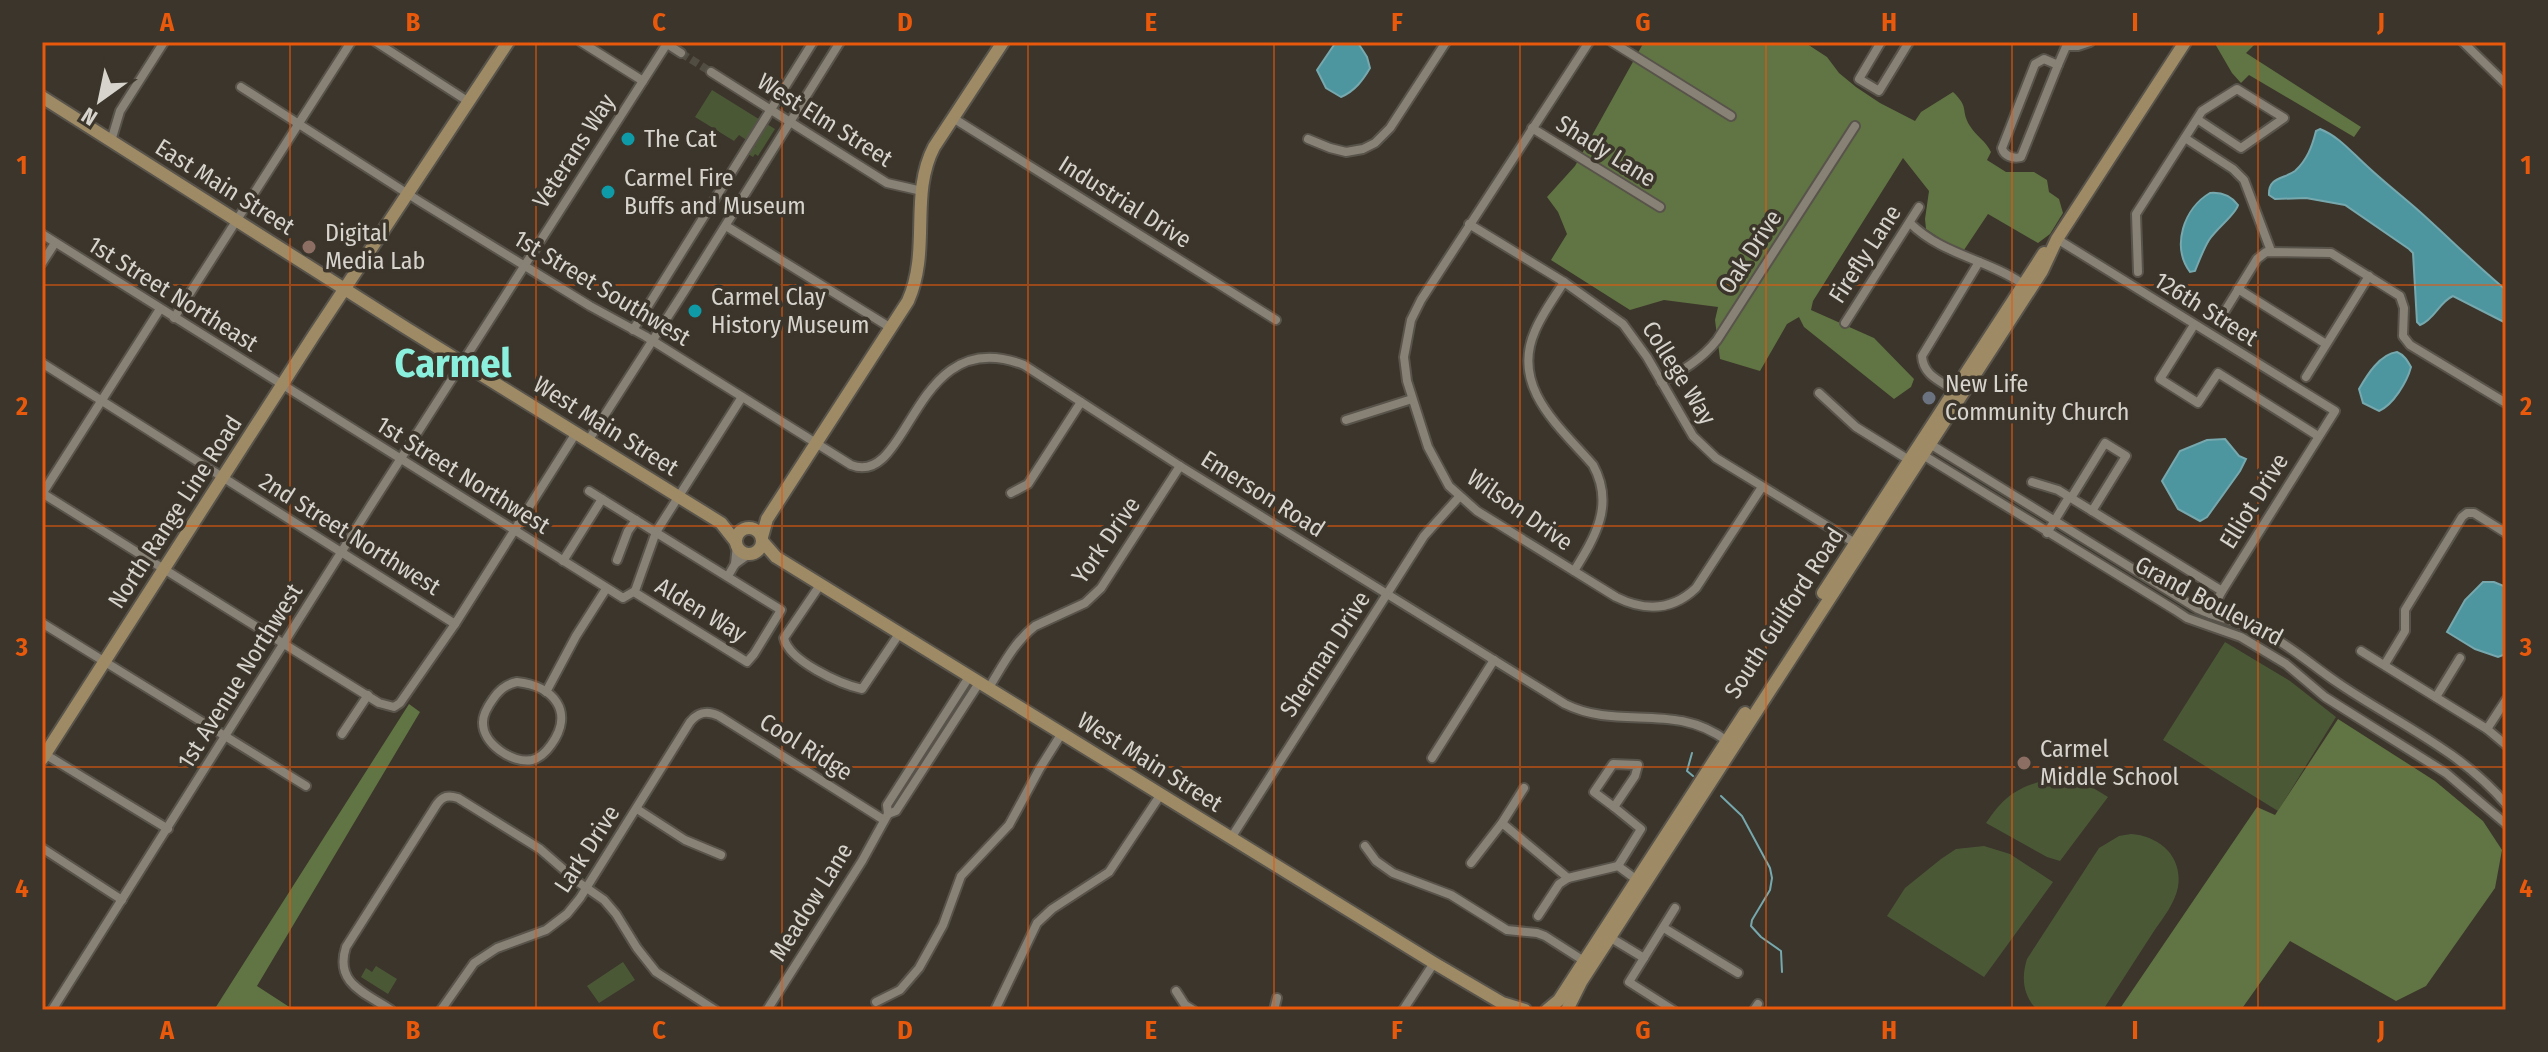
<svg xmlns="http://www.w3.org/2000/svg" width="2548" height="1052" font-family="'Fira Sans Condensed',sans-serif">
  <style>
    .green { fill: #4b5836 }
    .forest { fill: #617443 }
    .water { fill: #4d96a0; stroke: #76a8ae; stroke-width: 2 }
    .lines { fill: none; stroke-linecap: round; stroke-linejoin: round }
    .stream { stroke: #76a8ae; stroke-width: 2 }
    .street-tunnel { stroke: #524d43; stroke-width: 8; stroke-dasharray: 8 4; stroke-linecap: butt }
    .street-casing { stroke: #58534b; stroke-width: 12 }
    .secondary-casing { stroke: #58534b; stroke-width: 16 }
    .street { stroke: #888175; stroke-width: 8 }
    .secondary { stroke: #9e8b65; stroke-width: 12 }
    .grid { fill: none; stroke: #e8590c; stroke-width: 2; stroke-opacity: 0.55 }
    .culture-dot { fill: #0f9aa8; stroke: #3b352b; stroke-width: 3 }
    .education-dot { fill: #8d6e63; stroke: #3b352b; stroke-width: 3 }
    .worship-dot { fill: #6b7280; stroke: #3b352b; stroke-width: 3 }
    .labels { text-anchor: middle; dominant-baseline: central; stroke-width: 7; stroke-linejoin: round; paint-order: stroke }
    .street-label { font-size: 24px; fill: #d7d3cd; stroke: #3b352b }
    .poi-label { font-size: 24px; fill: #d7d3cd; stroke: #3b352b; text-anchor: start }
    .town-label { font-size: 40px; font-weight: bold; fill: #8af0dd; stroke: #3b352b }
    .neatline { fill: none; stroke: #e8590c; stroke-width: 3 }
    .grid-label { font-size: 26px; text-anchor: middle; font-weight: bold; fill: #e8590c }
  </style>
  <rect width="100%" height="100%" fill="#3b352b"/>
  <g class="green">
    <polygon points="712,90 775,129 758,156 755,154 753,157 748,154 753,145 758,148 739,135 734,141 695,117"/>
    <polygon points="2225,642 2290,681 2336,717 2278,811 2163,740"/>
    <path d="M2061,777L2085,783L2108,797L2060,861L2047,857L1986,823C2007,791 2024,784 2061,777Z"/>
    <path d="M2131,834C2159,836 2183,856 2178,887C2175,903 2163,918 2154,931C2137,957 2120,984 2103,1010H2037C2023,995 2021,978 2027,959L2099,848L2119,836Z"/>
    <polygon points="1984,846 2010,854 2053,882 1984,977 1887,916 1905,888 1941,859 1956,849"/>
    <polygon points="623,962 635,980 599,1003 587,986"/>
    <polygon points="376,966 397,979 388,994 361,977 366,968 372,972"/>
  </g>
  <g class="forest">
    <path d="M1644,42H1804L1827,57L1839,73L1856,87L1880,103L1915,121L1921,112L1953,92C1970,108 1960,110 1970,126C1976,136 1986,141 1991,152L1987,160L2006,172H2034L2047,180L2049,192L2059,199L2063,213L2050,234L2038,243L1988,214L1964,250L1951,246L1926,229L1925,219L1929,191L1903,158L1813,301L1811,310L1874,338L1914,379L1911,387L1894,399L1804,327L1799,317L1787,324L1760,371L1720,359L1715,320L1718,307L1664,300L1630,310L1551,260L1567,234L1558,212L1547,197L1575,166Z"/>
    <polygon points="2214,42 2257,42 2246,53 2361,127 2354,137 2249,75 2241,83 2232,73"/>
    <polygon points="409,704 420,712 257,986 294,1010 250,1007 246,1010 214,1010"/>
    <polygon points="2338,719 2435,781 2483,821 2502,850 2495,888 2426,986 2396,1001 2290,941 2243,1007 2247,1010 2119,1010 2257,807 2275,815"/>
  </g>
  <g class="water">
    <path d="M1336,42L1358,43L1367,57L1370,68C1363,80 1355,91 1341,97L1326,88L1317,70Z"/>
    <path d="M2320,129C2340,137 2352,153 2368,167C2384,182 2402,196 2419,211C2448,237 2476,265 2506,290V323L2453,296C2439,302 2435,319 2420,325L2417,322L2413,253L2409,249L2345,205L2306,198L2275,199L2269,195C2268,177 2284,179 2295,171C2307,160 2312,147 2316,131Z"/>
    <path d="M2210,193C2221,192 2231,196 2238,205C2236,214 2217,228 2209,240C2203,250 2199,261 2195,271L2190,272C2171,246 2184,208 2210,193Z"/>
    <path d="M2397,352C2404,355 2407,360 2411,367C2407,382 2393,405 2379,411L2363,403L2359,389C2367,375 2380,354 2397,352Z"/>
    <polygon points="2225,439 2239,456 2246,459 2240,471 2207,517 2200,521 2178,509 2162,481 2180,451 2207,440"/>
    <polygon points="2483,582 2494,582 2506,587 2506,654 2498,657 2475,649 2447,632 2465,600"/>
  </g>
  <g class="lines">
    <g class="stream">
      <polyline points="1692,753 1687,771 1693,776"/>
      <polyline points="1721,796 1742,816 1770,868 1772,878 1770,890 1752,920 1751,926 1761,937 1781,951 1782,972"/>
    </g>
    <polyline class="street-tunnel" points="681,53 711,72"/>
    <g class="street-casing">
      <g id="street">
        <polyline points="376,42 469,102"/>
        <polyline points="581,42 643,81"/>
        <polyline points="664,42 681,53"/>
        <path d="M1589,42L1421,300L1411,320L1404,357L1407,381L1428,447L1449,486L1477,511L1616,597C1644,611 1672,611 1696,588L1762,487"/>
        <polyline points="1612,42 1731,116"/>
        <polyline points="1881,42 1859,79 1879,91 1909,42"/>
        <polyline points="2463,42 2506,84"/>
        <polyline points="2068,46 2078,46 2090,42"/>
        <path d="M2044,59L2058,65L2021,157C2013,159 2004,156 2002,148L2035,64Z"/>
        <polyline points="2058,65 2068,42"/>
        <polyline points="711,72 887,183 922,191"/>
        <path d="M241,87L419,201L590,306L645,336L851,465C911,489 912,321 1024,365L1180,466L1565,704C1619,731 1674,701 1727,741"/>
        <polyline points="953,118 1276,320"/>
        <polyline points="1532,128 1660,207"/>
        <polyline points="2185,138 2233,169 2244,180 2271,251"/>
        <polyline points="1308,139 1330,148 1346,152 1363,149 1375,143 1390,128 1446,42"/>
        <polyline points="111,141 120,111 164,42"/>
        <path d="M1910,223C1942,255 1987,259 2023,284"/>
        <polyline points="1469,224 1564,282 1623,324 1647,357 1693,436 1716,458 1855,543"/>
        <polyline points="726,226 891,328"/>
        <polyline points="42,234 623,598 635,591 656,532 742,397"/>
        <polyline points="2057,239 2335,411 2222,591 2210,614"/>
        <polyline points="42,263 55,243"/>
        <polyline points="2138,272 2136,214 2202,111 2237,89 2284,118 2241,148 2197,119"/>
        <path d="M1564,282C1554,298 1542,314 1535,331C1510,387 1560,427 1593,465C1615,505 1595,537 1574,571"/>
        <polyline points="2238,289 2326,344"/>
        <polyline points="174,318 351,42"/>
        <polyline points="2220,319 2257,259 2266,252 2331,253 2400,296 2404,308 2403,336 2410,345 2506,403"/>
        <polyline points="1845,323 1919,207"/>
        <polyline points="2194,325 2160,379 2198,403 2218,373 2318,436"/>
        <polyline points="633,330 813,42"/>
        <polyline points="42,363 455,624"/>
        <polyline points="2306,377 2369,276"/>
        <path d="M1661,382C1682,371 1702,359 1717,340L1855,126"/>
        <path d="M1954,390C1940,381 1923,375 1922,356L1979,262"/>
        <polyline points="1819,393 1856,427 1909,460"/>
        <polyline points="1346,420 1412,399"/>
        <polyline points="588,441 685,290 840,42"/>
        <path d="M1930,444L2198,609C2220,620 2245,622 2267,634C2292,647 2314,667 2338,683C2395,722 2460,750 2506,804"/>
        <polyline points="1923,455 2175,610 2187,618 2241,637 2286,664 2325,697 2446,773 2506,824"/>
        <polyline points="2032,482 2058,490 2222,591"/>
        <polyline points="589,491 781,610 754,654 747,662 634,592"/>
        <polyline points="42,493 329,672 379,703 394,707 400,703 455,624 576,433"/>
        <polyline points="1011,493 1028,484 1081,402"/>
        <polyline points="42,494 160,309"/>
        <polyline points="2071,498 2105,443 2126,456 2092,511"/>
        <polyline points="2047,533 2069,497"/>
        <polyline points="617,560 628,531 636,520"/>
        <polyline points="563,561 602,499"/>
        <polyline points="735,564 737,545"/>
        <polyline points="728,576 735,564 749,554"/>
        <path d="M820,585L784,638C789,661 840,684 862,689L899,634"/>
        <polyline points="42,623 306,786"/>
        <polyline points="2361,651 2487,729 2506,745"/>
        <polyline points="2385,664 2405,631 2405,610 2462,517 2467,513 2474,513 2506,533"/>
        <path d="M517,682C554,686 575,712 551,745C546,752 540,758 532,760C512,764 482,743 483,722C483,714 488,706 493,699C499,690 506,684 517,682Z"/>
        <path d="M988,689C1002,667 1014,642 1035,626L1085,603L1101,588L1180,466"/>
        <polyline points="546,692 576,636 606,589"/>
        <polyline points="2436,697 2460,658"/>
        <polyline points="2487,729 2506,700"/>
        <polyline points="342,734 368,695"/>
        <polyline points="43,753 168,829"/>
        <polyline points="1432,758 1494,660"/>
        <polygon points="1613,764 1638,765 1635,776 1614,807 1594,792"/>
        <polyline points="1614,807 1641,829 1618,866"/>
        <polyline points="637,809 685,840 721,855"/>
        <polyline points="888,814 896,811 979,683"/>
        <polyline points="1502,823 1568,878"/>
        <polyline points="1231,838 1424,536 1459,497"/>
        <polyline points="1365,846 1376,861 1393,873 1451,895 1507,930 1537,933 1545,936 1584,961"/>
        <polyline points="42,848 122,900"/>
        <polyline points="1471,863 1502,823 1524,788"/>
        <polyline points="1538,916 1559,884 1568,878 1618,866 1637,880"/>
        <polyline points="1664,928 1738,973"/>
        <polyline points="1611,938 1644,958"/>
        <polyline points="1176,991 1185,1005 1193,1010"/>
        <polyline points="876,1002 900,990 919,968 943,925 961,876 1009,825 1040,768 1062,733"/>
        <polyline points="52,1010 371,505 668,42"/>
        <path d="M391,1010C366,993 334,984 346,947L437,804C443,796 448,795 458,798L540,849L578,882L604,900L616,914L637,948L656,972L715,1010"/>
        <path d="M441,1010L474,963L497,948L546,930L567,914L580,898L690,722C698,712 707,710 719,716L884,820"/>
        <polyline points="767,1010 862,861 888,814 887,805 969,677"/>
        <polyline points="995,1010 1037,923 1052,909 1109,872 1161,794"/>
        <polyline points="1274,1010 1277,998"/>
        <polyline points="1403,1010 1434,963"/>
        <polyline points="1673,1010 1629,982 1675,908"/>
        <polyline points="1754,1010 1758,1004"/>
      </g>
    </g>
    <g class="secondary-casing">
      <g id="secondary">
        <polyline points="42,97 406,328 721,523 736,542"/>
        <circle cx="749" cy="541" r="13"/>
        <path d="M762,537L767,519L908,301C931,250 909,195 934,147L1003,42"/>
        <polyline points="762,541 776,557 1434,963 1502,1003 1525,1010"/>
        <polyline points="1823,593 2044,253"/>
        <polyline points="42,759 314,335 508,42"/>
        <polyline points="1547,1010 1559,1000 1570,983 1745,713"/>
        <polyline points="1567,1010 1581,982 2042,271 2057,239 2185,42"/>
      </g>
    </g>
    <use href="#street" class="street"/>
    <use href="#secondary" class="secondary"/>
  </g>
  <path class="grid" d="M290,42V1010M536,42V1010M782,42V1010M1028,42V1010M1274,42V1010M1520,42V1010M1766,42V1010M2012,42V1010M2258,42V1010M42,285H2506M42,526H2506M42,767H2506"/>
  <g class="culture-dot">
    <circle cx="628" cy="139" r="8"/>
    <circle cx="608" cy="192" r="8"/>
    <circle cx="695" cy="311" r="8"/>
  </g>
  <g class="education-dot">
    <circle cx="309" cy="247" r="8"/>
    <circle cx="2024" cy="763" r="8"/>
  </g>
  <circle class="worship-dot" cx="1929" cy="398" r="8"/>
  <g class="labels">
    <g class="street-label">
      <text transform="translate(825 120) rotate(32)">West Elm Street</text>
      <text transform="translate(574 151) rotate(-57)">Veterans Way</text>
      <text transform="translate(1606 151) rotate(32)">Shady Lane</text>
      <text transform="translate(225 187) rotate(32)">East Main Street</text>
      <text transform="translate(1125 202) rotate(32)">Industrial Drive</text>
      <text transform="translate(1750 252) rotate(-57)">Oak Drive</text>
      <text transform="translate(1865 254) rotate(-57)">Firefly Lane</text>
      <text transform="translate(602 288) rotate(31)">1st Street Southwest</text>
      <text transform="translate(173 294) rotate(32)">1st Street Northeast</text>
      <text transform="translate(2206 309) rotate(32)">126th Street</text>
      <text transform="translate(1679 373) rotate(58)">College Way</text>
      <text transform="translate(606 426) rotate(32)">West Main Street</text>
      <text transform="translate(463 475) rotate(32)">1st Street Northwest</text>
      <text transform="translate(1263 494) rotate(32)">Emerson Road</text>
      <text transform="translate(2254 501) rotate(-58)">Elliot Drive</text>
      <text transform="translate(1520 510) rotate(35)">Wilson Drive</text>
      <text transform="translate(175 512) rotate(-57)">North Range Line Road</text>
      <text transform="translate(350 534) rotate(32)">2nd Street Northwest</text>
      <text transform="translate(1106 540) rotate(-55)">York Drive</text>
      <text transform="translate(2209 601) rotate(28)">Grand Boulevard</text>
      <text transform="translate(701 610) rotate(31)">Alden Way</text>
      <text transform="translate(1784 613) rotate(-57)">South Guilford Road</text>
      <text transform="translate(1325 654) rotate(-57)">Sherman Drive</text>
      <text transform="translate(240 676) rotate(-58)">1st Avenue Northwest</text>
      <text transform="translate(806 747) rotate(32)">Cool Ridge</text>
      <text transform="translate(1150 762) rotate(32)">West Main Street</text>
      <text transform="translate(587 849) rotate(-57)">Lark Drive</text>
      <text transform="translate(811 902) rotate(-58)">Meadow Lane</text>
    </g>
    <g class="poi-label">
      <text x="644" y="139">The Cat</text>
      <text x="624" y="178">Carmel Fire<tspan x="624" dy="28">Buffs and Museum</tspan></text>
      <text x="325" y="233">Digital<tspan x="325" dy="28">Media Lab</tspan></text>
      <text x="711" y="297">Carmel Clay<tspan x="711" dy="28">History Museum</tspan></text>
      <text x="1945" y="384">New Life<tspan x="1945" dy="28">Community Church</tspan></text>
      <text x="2040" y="749">Carmel<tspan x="2040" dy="28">Middle School</tspan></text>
    </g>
    <g class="town-label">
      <text x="453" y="364">Carmel</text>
    </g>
  </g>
  <rect width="2548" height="1052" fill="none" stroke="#3b352b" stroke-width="88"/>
  <g transform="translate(100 100) rotate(213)" stroke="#3b352b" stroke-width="6" paint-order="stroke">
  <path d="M0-6L14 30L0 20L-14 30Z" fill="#d7d3cd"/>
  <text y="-12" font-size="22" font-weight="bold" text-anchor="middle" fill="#d7d3cd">N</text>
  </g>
  <rect x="44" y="44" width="2460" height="964" class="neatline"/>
  <g class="grid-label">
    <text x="167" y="31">A</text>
    <text x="413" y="31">B</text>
    <text x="659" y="31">C</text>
    <text x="905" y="31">D</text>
    <text x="1151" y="31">E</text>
    <text x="1397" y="31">F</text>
    <text x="1643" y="31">G</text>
    <text x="1889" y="31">H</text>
    <text x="2135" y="31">I</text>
    <text x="2381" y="31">J</text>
    <text x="22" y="174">1</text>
    <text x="2526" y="174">1</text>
    <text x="22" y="415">2</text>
    <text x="2526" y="415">2</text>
    <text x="22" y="656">3</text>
    <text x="2526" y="656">3</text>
    <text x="22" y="897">4</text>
    <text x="2526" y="897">4</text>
    <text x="167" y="1039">A</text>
    <text x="413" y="1039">B</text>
    <text x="659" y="1039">C</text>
    <text x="905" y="1039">D</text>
    <text x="1151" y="1039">E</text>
    <text x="1397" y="1039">F</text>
    <text x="1643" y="1039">G</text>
    <text x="1889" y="1039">H</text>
    <text x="2135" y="1039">I</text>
    <text x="2381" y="1039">J</text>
  </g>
</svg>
